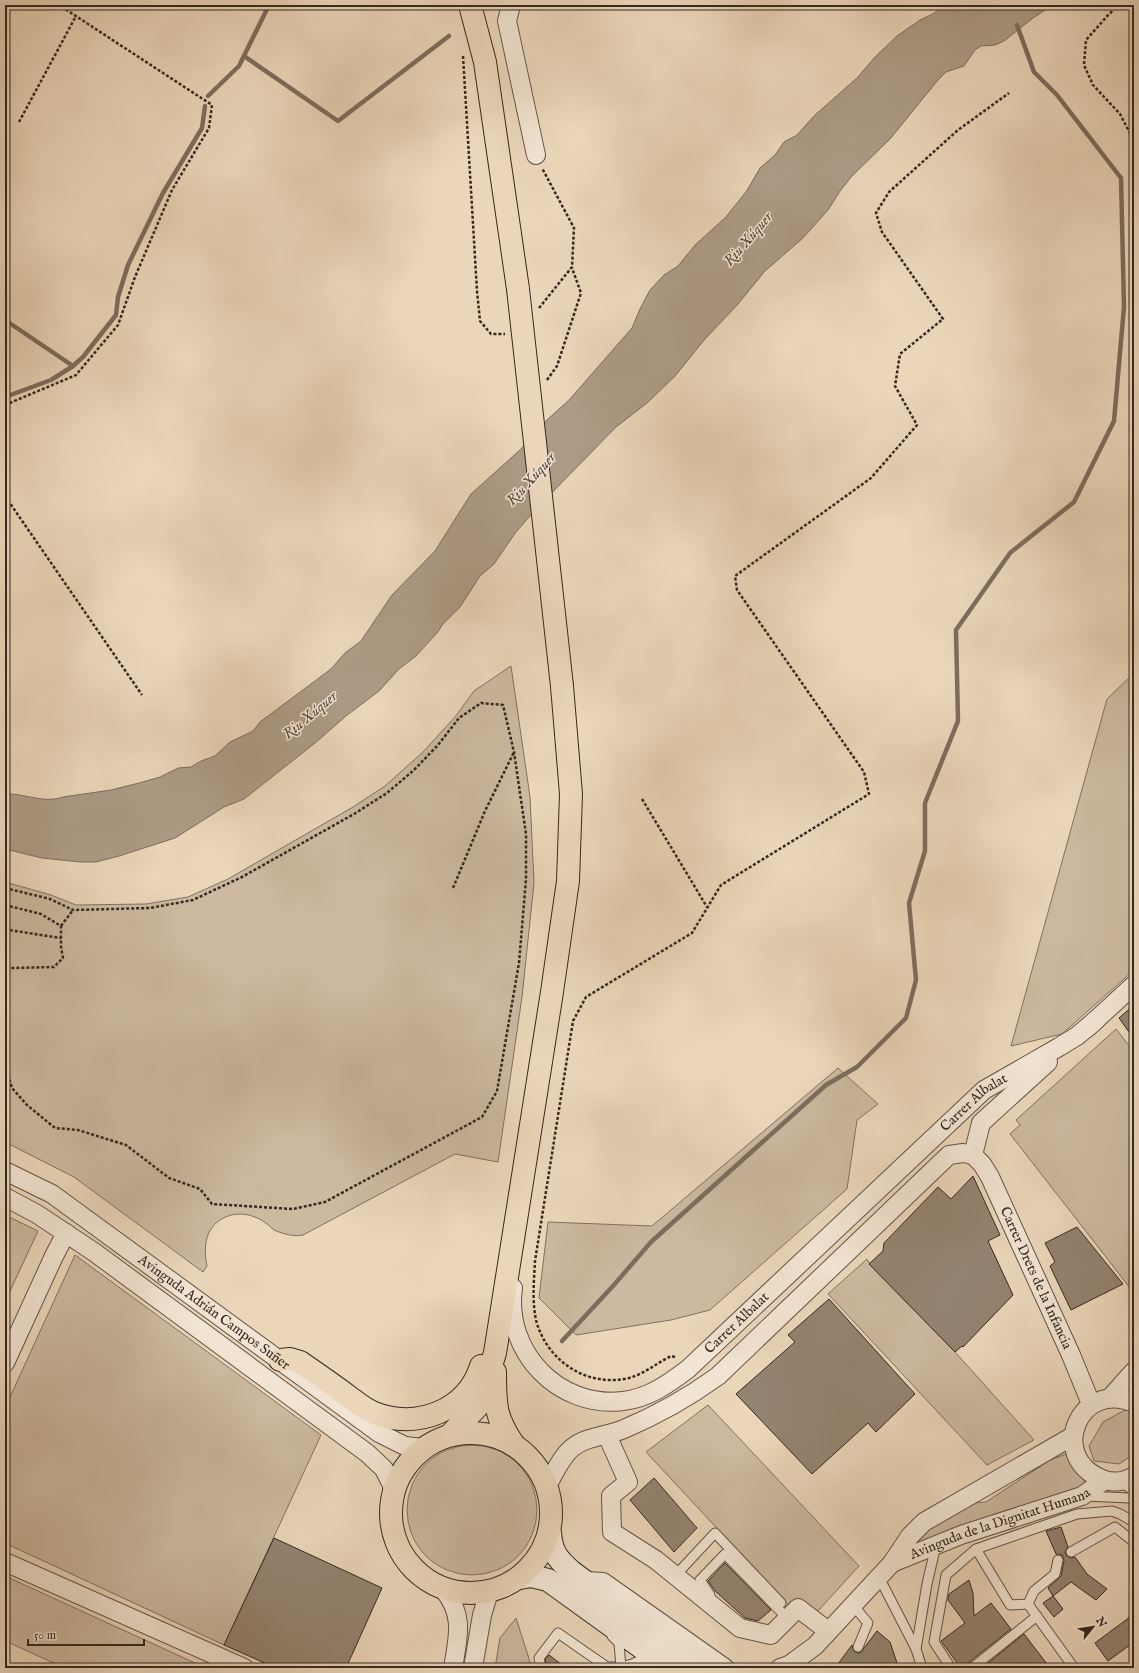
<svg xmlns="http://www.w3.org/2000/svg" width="1139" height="1673" font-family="'IM FELL English',serif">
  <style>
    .green { fill: #ccb9a0; stroke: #807161 }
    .water { fill: #ad9b86; stroke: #7d6d5e }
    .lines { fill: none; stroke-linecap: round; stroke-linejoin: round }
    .stream { stroke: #7d6d5e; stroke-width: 4.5 }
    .building { fill: #948371; stroke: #352922 }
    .lane-casing { stroke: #625448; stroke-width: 11 }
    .street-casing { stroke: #625448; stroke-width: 20 }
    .secondary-casing { stroke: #352922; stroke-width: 24 }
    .primary-casing { stroke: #352922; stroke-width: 24 }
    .path { stroke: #352922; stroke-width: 2.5; stroke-dasharray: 3 2; stroke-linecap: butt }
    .lane { stroke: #f2e4d2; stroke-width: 9 }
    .street { stroke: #f2e4d2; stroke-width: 18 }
    .secondary { stroke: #f2e4d2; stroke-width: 22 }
    .primary { stroke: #ebd6ba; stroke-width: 22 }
    .primary-bridge-casing { stroke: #352922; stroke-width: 24; stroke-linecap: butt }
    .primary-bridge { stroke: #ebd6ba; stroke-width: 22 }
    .labels { text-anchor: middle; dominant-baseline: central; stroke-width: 3; stroke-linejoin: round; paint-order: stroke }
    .street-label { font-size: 14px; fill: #352922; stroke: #f2e4d2 }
    .water-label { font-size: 15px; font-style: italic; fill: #594b40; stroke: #f2e4d2 }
  </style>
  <rect width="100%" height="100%" fill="#ebd6ba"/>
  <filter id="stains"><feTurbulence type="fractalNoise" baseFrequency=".005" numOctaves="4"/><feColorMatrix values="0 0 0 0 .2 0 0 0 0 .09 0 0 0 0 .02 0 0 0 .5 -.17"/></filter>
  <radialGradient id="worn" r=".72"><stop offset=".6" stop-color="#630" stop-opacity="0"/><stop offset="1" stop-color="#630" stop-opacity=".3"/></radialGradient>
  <g class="green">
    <path d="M511,666L530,797L534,883L522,997L498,1162L455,1154L303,1235C294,1237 283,1234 274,1230C271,1228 269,1225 267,1224C252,1212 231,1210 216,1223C204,1234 204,1251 207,1266L203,1272L74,1177L5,1142V882L51,895L76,905L146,904L188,897L228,879L353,807L385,786L423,752L455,717L474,691Z"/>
    <polygon points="1134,673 1134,970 1062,1034 1011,1046 1107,699"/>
    <polygon points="1116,1029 1134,1052 1134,1293 1010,1134 1020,1125 1016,1120"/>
    <polygon points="838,1068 878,1104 857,1120 847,1189 710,1310 671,1320 576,1335 539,1298 548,1222 652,1226"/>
    <polygon points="5,1215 38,1231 5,1302"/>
    <polygon points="75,1255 321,1435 224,1645 5,1543 5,1408"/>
    <polygon points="867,1259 870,1264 955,1352 1034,1440 987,1465 828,1294"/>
    <polygon points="708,1405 859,1566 806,1624 646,1452"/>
    <polygon points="1129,1410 1134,1412 1134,1454 1119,1464 1094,1461 1089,1446 1103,1422 1123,1411"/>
    <circle cx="472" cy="1510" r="65"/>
    <polygon points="1069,1453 1086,1485 950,1531 914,1549 910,1541 962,1504 986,1502 1050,1460"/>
    <polygon points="5,1576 206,1668 65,1668 5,1641"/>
    <polygon points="516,1618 532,1668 495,1668 500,1638"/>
  </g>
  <path class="water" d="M944,5H1053L1033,18L1004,41L995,45L981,46L975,50L964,66L946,72L938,80L890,139L852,176L840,191L828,210L803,238L765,271L738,304L705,339L675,376L647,403L616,427L538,507L516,532L494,564L480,576L460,607L443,624L437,633L416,656L399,669L379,691L346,716L315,743L244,799L224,807L175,838L119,856L96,862H80L42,858L5,849V794C25,793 43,804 63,797L111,790L139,783L160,777L178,768L191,767L201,761L215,756L230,742L253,731L260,722L331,669L345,653L361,641L392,595L435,551L471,494L521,449L547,420L570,399L632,328L640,309L650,290L664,275L678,266L696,244L725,218L746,192L760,168L775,155L784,142L797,135L815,115L858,77L875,57L897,36L920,20L933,14Z"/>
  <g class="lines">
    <g class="stream">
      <polyline points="244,56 338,121 449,36"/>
      <polyline points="208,96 239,66 269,5"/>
      <polyline points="5,320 73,366"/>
      <polyline points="5,397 51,380 73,366 83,357 116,315 118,297 128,265 163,193 202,128 205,106"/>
      <polyline points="562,1341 613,1286 651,1242 826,1085 857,1067 906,1018 916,980 909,903 925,851 925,803 958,721 956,630 1010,553 1074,502 1114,421 1124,307 1121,178 1057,95 1034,72 1017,25"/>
    </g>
  </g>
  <g class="building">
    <polygon points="1134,1005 1134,1039 1119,1018"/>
    <polygon points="973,1176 1000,1235 988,1241 1013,1295 963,1347 962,1346 955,1352 869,1264 883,1251 884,1243 938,1187 951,1199"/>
    <polygon points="1077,1227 1123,1284 1071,1310 1050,1266 1055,1262 1045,1243"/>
    <polygon points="829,1299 915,1394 876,1432 868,1423 812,1474 736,1394 795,1342 788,1335"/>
    <polygon points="654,1478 697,1528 674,1552 630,1500"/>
    <polygon points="1061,1527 1068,1547 1065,1552 1066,1555 1071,1558 1075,1557 1087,1574 1107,1589 1096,1600 1071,1582 1053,1596 1048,1588 1061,1576 1064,1561 1062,1555 1056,1554 1046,1531"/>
    <polygon points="274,1538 382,1588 346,1668 276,1668 224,1645"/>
    <polygon points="725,1563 771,1610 758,1621 745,1618 715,1591 708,1581"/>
    <polygon points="969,1580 973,1593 974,1616 991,1603 1011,1629 968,1663 966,1668 961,1668 941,1641 965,1623 948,1600 949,1594"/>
    <polygon points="1053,1596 1063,1609 1054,1617 1043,1603"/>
    <polygon points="1134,1614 1134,1642 1108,1661 1095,1643"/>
    <polygon points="877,1631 890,1642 897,1663 893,1668 835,1668 852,1645 854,1651 858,1653 861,1652"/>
    <polygon points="1024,1634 1050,1668 982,1668"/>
    <polygon points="549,1655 566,1668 547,1668 545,1659"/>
  </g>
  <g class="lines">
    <g class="lane-casing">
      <g id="lane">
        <polyline points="1120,1481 1134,1491"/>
        <polyline points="1085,1496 1129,1498 1134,1501"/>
        <polyline points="1071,1552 1115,1527 1134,1542"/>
        <polyline points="1058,1560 1055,1574 1034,1591 1028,1604 1010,1605 976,1549 1077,1514 1112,1511 1120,1514 1134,1522"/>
        <polyline points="675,1576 715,1533 781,1603"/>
        <polyline points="879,1577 916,1649 922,1668"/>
        <polyline points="710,1595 700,1580 725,1554 788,1619"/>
        <polyline points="1028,1604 1074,1668"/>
        <polyline points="853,1605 868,1623 858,1647"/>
        <polyline points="612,1636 619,1643 621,1668"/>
        <polyline points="916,1649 927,1584 936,1545"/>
        <polyline points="541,1668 539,1658 558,1633 607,1667 621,1667 632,1664 643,1659 651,1657"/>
        <polyline points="951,1668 934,1642 946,1575 976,1549"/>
        <polyline points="972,1668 1037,1616"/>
      </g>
    </g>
    <g class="street-casing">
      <g id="street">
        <polyline points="511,5 507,21 536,155"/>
        <polyline points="1087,1028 1134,985"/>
        <path id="s1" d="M973,1155L982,1164L990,1177L1071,1355L1089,1399L1092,1404"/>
        <polyline points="973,1155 981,1123 1048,1062"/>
        <path id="s2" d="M5,1171L52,1194L379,1433L405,1446L423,1448"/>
        <polyline points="5,1197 37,1214 94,1252 367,1453 384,1469 394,1489"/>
        <path id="s3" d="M513,1288C504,1352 559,1409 623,1401C649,1398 668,1384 688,1369L984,1090L1059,1047L1077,1036L1096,1020"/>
        <polyline points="5,1363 54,1256 66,1233"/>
        <polyline points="1110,1398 1134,1371"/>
        <path d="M1134,1403C1079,1379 1047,1457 1102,1479C1112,1483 1124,1482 1134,1476"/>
        <polyline points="607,1435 628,1482 611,1496 612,1532 656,1560 740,1628 771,1635 798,1608 828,1631"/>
        <path d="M547,1486C554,1474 561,1457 572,1448C586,1436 608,1436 624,1429C657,1415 689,1397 718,1376L949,1155L963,1153L973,1155"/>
        <polyline points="5,1562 244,1668"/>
        <path id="s4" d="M892,1563L961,1535L1082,1496L1105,1480"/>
        <polyline points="587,1581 603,1582 725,1668"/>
        <path d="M443,1589C465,1615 458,1637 453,1668"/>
        <polyline points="473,1668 482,1615 489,1592"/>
        <polyline points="780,1668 789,1665 815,1646 892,1563 910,1536 924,1522 1073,1436"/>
      </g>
    </g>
    <g class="secondary-casing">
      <g id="secondary">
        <path d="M550,1532C551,1551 557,1559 572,1572L702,1668"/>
        <polyline points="520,1578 531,1576 548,1580 670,1668"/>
      </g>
    </g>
    <g class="primary-casing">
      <g id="primary">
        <polyline points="470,5 485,62 518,289"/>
        <path d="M280,1360L290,1359L300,1362C316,1373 332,1384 348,1396C356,1402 364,1409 374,1413C416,1430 467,1411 481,1366"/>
        <path d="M495,1372C495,1404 495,1418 514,1445"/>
        <circle cx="471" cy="1513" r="80"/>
        <polyline points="450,1435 478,1406 495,1353 552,992 568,881 571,794 562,686"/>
      </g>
    </g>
    <g class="path">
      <polyline points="1120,5 1109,14 1086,40 1084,65 1093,85 1120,114 1134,141"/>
      <polyline points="463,56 477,291 480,321 491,334 505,334"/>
      <polyline points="19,122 76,16"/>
      <polyline points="539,308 572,267 574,228 542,168"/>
      <polyline points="547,380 557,366 581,293 572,268"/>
      <polyline points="5,405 76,375 118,325 135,277 172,190 209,128 212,105 59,5"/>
      <polyline points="5,496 142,695"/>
      <polyline points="642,799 707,907"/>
      <polyline points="5,888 50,899 73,910 150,908 193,900 242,877 354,814 387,793 414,770 438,745 459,718 481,703 503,705 514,752 526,834 526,879 519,963 497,1091 482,1117 325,1202 293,1209 212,1204 200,1189 169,1178 126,1145 78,1130 55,1128 27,1105 12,1088 5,1065"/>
      <polyline points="453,888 485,811 514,752"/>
      <polyline points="5,905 41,914 61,926 61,947 63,958 54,967 11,968 5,969"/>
      <polyline points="61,926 73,910"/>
      <polyline points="5,931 9,930 61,938"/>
      <path d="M675,1357L671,1356C655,1364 642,1376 624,1379C584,1386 546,1359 536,1320C532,1301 534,1280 535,1261L573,1021L586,997L692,933L721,885L869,794L864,772L737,590L735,576L871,478L917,425L895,386L900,354L943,319L882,232L876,213L889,192L958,130L1009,93"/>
    </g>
    <use href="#lane" class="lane"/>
    <use href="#street" class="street"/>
    <use href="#secondary" class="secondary"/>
    <use href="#primary" class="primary"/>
    <g class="primary-bridge-casing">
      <polyline id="primary-bridge" points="518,289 562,686"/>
    </g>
    <use href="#primary-bridge" class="primary-bridge"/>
  </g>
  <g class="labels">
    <g class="street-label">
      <text stroke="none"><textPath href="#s3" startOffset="646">Carrer Albalat</textPath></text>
      <text stroke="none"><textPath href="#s1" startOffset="139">Carrer Drets de la Infancia</textPath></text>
      <text stroke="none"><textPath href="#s2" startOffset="253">Avinguda Adrián Campos Suñer</textPath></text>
      <text stroke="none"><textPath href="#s3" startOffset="322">Carrer Albalat</textPath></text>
      <text stroke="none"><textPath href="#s4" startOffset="115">Avinguda de la Dignitat Humana</textPath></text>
    </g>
    <g class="water-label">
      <text transform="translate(748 239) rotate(-49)">Riu Xúquer</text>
      <text transform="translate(531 479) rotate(-48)">Riu Xúquer</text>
      <text transform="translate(310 715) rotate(-40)">Riu Xúquer</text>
    </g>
  </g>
  <rect width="1139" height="1673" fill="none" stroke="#ebd6ba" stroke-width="20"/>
  <rect x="6" y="6" width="1127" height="1661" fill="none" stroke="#352922" stroke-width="2"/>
  <rect x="10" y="10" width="1119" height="1653" fill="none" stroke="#352922"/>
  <g transform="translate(1093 1627) rotate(60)" stroke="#f2e4d2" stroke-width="3" paint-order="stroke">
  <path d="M0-3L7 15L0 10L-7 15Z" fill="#352922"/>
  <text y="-6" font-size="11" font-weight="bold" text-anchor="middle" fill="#352922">N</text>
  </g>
  <path d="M28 1639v6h116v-6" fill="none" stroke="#352922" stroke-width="2"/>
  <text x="34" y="1639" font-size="12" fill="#352922" stroke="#f2e4d2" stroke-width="3" paint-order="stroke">50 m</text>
  <rect width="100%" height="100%" filter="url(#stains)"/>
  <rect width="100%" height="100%" fill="url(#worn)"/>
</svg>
